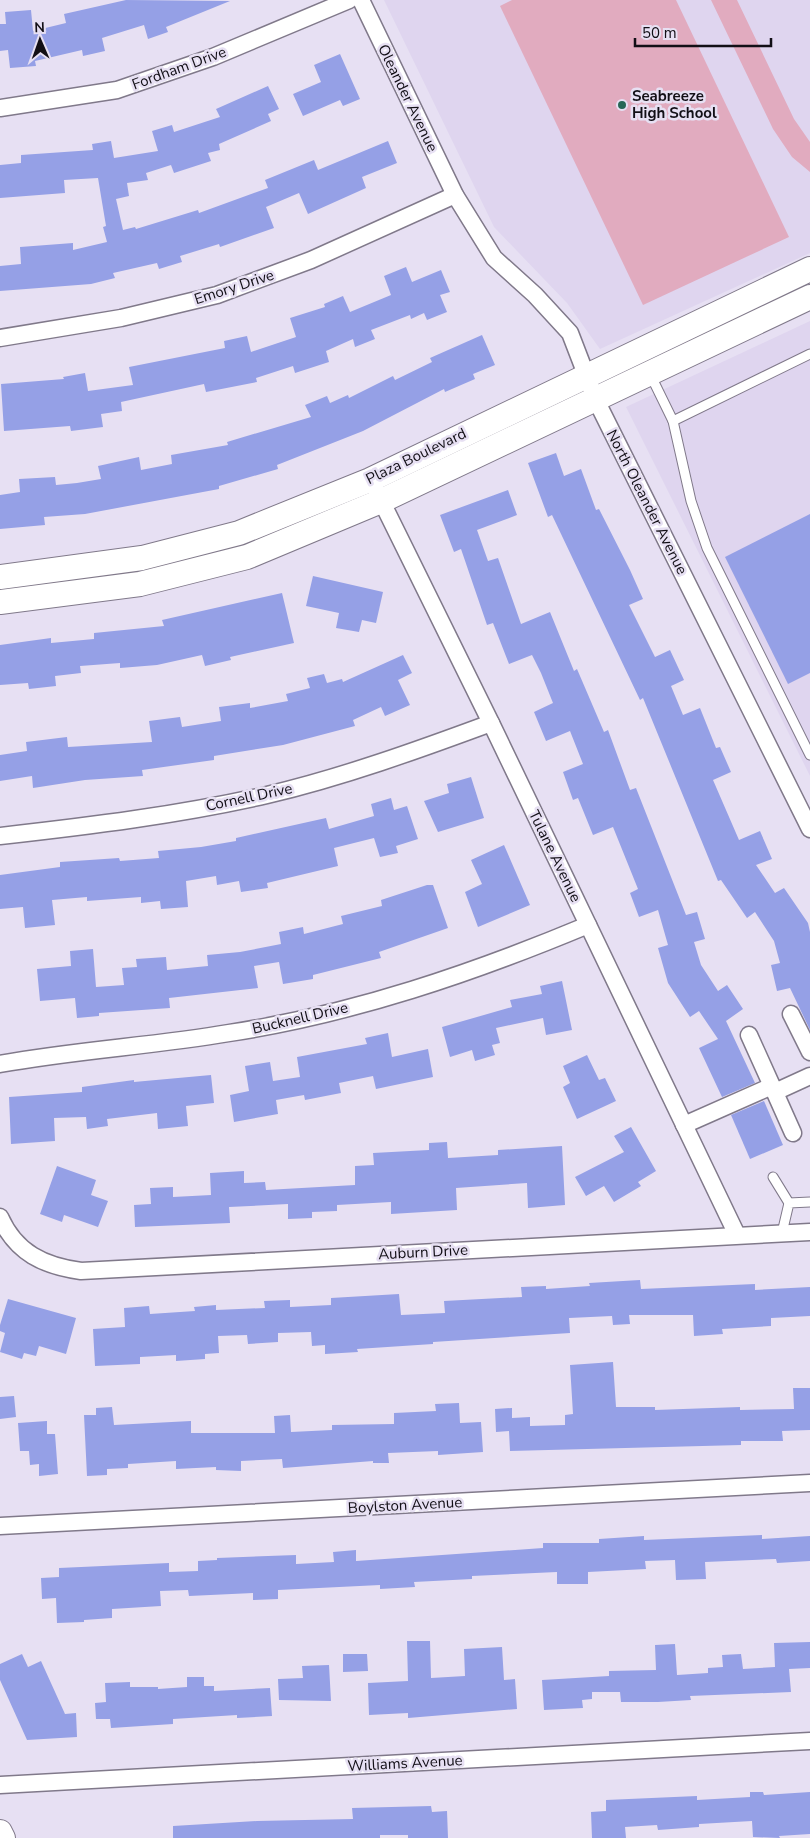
<svg xmlns="http://www.w3.org/2000/svg" width="810" height="1838" font-family="'Nunito Sans',sans-serif">
  <style>
    .built { fill: #dfd5ef }
    .green { fill: #e1abbf }
    .building { fill: #95a0e6 }
    .lines { fill: none; stroke-linecap: round; stroke-linejoin: round }
    .lane-casing { stroke: #80798a; stroke-width: 11 }
    .street-casing { stroke: #80798a; stroke-width: 19 }
    .secondary-casing { stroke: #80798a; stroke-width: 26 }
    .lane { stroke: #fff; stroke-width: 9 }
    .street { stroke: #fff; stroke-width: 16 }
    .secondary { stroke: #fff; stroke-width: 24 }
    .poi-dot { fill: #276756; stroke: #e7e0f3; stroke-width: 2 }
    .labels { text-anchor: middle; dominant-baseline: central; stroke-width: 5; stroke-linejoin: round; paint-order: stroke }
    .street-label { font-size: 15px; fill: #120f16; stroke: #e7e0f3 }
    .poi-label { font-size: 15px; font-weight: bold; fill: #120f16; stroke: #e7e0f3; text-anchor: start }
  </style>
  <rect width="100%" height="100%" fill="#e7e0f3"/>
  <g class="built">
    <polygon points="384,0 810,0 810,253 600,349 567,303 494,227"/>
    <polygon points="810,321 810,776 626,407"/>
  </g>
  <g class="green">
    <polygon points="512,0 676,0 789,237 643,305 500,6"/>
    <polygon points="711,0 737,0 794,119 810,142 810,172 792,157 773,129"/>
  </g>
  <g class="building">
    <polygon points="126,0 230,1 166,27 168,32 148,39 144,25 102,38 105,51 83,56 82,50 35,61 36,66 10,68 8,50 0,51 0,24 6,24 5,12 31,10 33,31 66,23 64,14"/>
    <polygon points="340,54 360,99 343,106 340,100 303,116 293,94 321,82 314,65"/>
    <polygon points="268,86 279,109 268,114 271,121 219,144 220,150 208,153 211,161 174,173 171,165 146,173 148,180 127,183 129,196 116,199 123,230 135,227 136,229 198,210 199,213 268,188 265,180 314,160 318,170 388,141 397,163 362,177 366,188 308,214 299,193 266,207 274,228 220,247 219,244 180,256 182,262 159,269 157,263 113,273 115,278 91,284 0,291 0,266 21,264 20,247 73,243 73,250 107,242 103,227 106,226 98,178 64,180 65,193 0,198 0,165 21,163 21,155 93,150 92,144 111,141 114,158 158,151 152,131 172,125 174,132 220,117 216,109"/>
    <polygon points="406,267 412,282 441,270 450,292 440,295 447,312 427,320 424,313 411,319 410,315 371,330 375,339 355,347 353,339 326,351 329,362 295,373 293,366 256,378 257,382 206,392 204,384 121,402 122,411 101,414 103,427 71,431 70,426 4,431 1,384 64,379 63,377 85,373 88,391 133,385 129,367 225,348 224,341 247,336 251,352 296,337 290,318 325,307 324,304 343,296 350,312 391,295 384,276"/>
    <polygon points="482,335 495,365 473,374 475,379 445,392 444,389 363,431 277,465 278,469 219,486 219,489 85,514 44,517 45,525 0,529 0,495 20,492 19,479 55,477 56,485 77,483 101,479 98,466 139,457 141,470 172,464 171,455 228,445 227,442 311,417 305,405 327,396 330,403 348,395 349,398 393,376 395,380 432,362 430,358"/>
    <polygon points="556,453 564,476 581,469 596,510 599,509 630,570 643,599 629,605 655,657 670,650 684,680 671,686 683,715 700,708 716,748 720,747 731,772 713,780 739,840 760,831 772,859 756,865 775,893 784,888 808,923 810,932 810,1030 790,988 777,991 771,965 780,963 774,941 755,912 747,918 721,880 718,881 643,698 640,700 552,515 548,517 528,463"/>
    <polygon points="508,490 517,515 477,530 488,561 498,558 521,624 550,612 574,671 577,669 604,732 608,730 630,790 636,788 686,915 697,912 705,939 694,942 701,965 718,991 727,985 743,1009 726,1021 755,1083 722,1097 699,1048 718,1039 699,1011 690,1017 668,983 658,948 668,945 658,910 639,917 630,893 638,889 613,827 593,835 578,798 573,800 563,772 583,764 570,731 546,741 534,712 553,703 541,673 532,655 509,664 493,623 487,625 461,549 454,552 440,515"/>
    <polygon points="810,514 810,673 788,684 725,557"/>
    <polygon points="313,576 383,592 376,623 362,620 359,632 336,628 339,613 306,606"/>
    <polygon points="282,593 294,643 230,657 231,660 205,666 202,655 157,665 120,668 120,663 80,666 81,673 55,676 56,686 29,689 28,683 0,685 0,645 51,638 51,643 94,639 94,633 164,626 162,620"/>
    <polygon points="403,655 412,673 398,680 410,705 385,716 381,707 353,720 355,726 283,745 214,756 214,760 142,770 143,776 85,780 33,788 32,776 0,781 0,755 27,751 26,742 67,737 68,747 152,742 149,721 180,717 182,727 221,721 219,707 250,703 250,708 288,701 286,694 310,688 307,678 324,674 327,683 342,679 343,682"/>
    <polygon points="471,777 484,818 438,832 424,801 449,793 447,784"/>
    <polygon points="391,798 394,810 407,806 418,839 396,846 398,853 380,857 374,838 334,848 338,866 267,883 268,888 241,892 239,881 217,885 216,876 186,881 188,907 161,909 160,901 141,903 141,897 87,901 87,897 52,900 55,925 25,928 23,907 0,909 0,875 60,867 60,862 119,858 120,861 159,858 158,851 201,847 236,841 236,838 326,818 329,829 374,816 371,804"/>
    <polygon points="504,845 530,905 478,927 465,892 482,884 471,860"/>
    <polygon points="427,885 433,885 448,928 379,952 381,958 313,975 313,979 283,984 279,962 254,966 258,988 169,998 170,1008 99,1013 99,1016 77,1018 75,998 40,1001 37,969 71,966 70,951 93,949 96,987 124,985 122,968 137,967 136,959 166,957 167,970 208,966 207,955 240,952 281,944 279,932 303,927 304,934 343,924 341,916 382,906 381,900"/>
    <polygon points="562,981 572,1030 546,1035 543,1018 496,1028 500,1043 492,1045 495,1055 475,1061 472,1050 450,1057 442,1027 512,1007 510,1000 542,994 540,986"/>
    <polygon points="388,1033 392,1057 428,1049 433,1077 376,1089 373,1076 339,1083 341,1093 305,1100 304,1095 276,1100 278,1114 234,1122 230,1095 249,1091 245,1066 270,1062 273,1081 300,1077 297,1057 367,1044 365,1038"/>
    <polygon points="587,1055 599,1080 605,1078 616,1101 577,1119 563,1087 570,1083 563,1066"/>
    <polygon points="211,1075 214,1103 186,1106 188,1126 158,1129 157,1113 107,1119 108,1126 87,1129 86,1117 54,1118 55,1141 11,1144 9,1097 82,1092 82,1087 134,1080 134,1082"/>
    <polygon points="764,1101 783,1145 750,1159 731,1115"/>
    <polygon points="631,1127 656,1171 638,1182 641,1186 614,1202 604,1186 586,1196 575,1177 624,1152 614,1136"/>
    <polygon points="447,1142 448,1158 498,1155 498,1150 562,1146 565,1205 528,1208 527,1183 456,1188 457,1210 391,1214 391,1202 337,1205 337,1211 312,1212 312,1218 288,1219 288,1204 229,1207 230,1223 135,1227 134,1205 151,1204 150,1188 173,1187 173,1197 211,1195 210,1173 244,1171 244,1183 265,1182 266,1190 355,1185 355,1166 374,1165 373,1153 429,1150 429,1143"/>
    <polygon points="57,1166 96,1180 91,1195 108,1201 98,1227 64,1215 62,1222 40,1214"/>
    <polygon points="640,1280 641,1289 755,1284 755,1290 810,1287 810,1316 771,1318 771,1326 722,1329 723,1334 694,1336 693,1315 629,1315 630,1324 613,1325 612,1316 569,1318 570,1333 433,1342 433,1344 357,1349 358,1352 325,1354 325,1345 312,1346 311,1332 278,1333 278,1342 248,1344 247,1335 218,1336 219,1353 205,1354 205,1359 176,1361 176,1355 140,1357 140,1364 95,1366 93,1329 125,1327 124,1308 149,1306 150,1314 195,1311 194,1307 216,1305 216,1310 265,1308 264,1301 290,1300 290,1307 331,1305 331,1298 399,1294 401,1315 445,1313 444,1301 522,1297 521,1287 546,1286 546,1289 590,1286 589,1283"/>
    <polygon points="8,1299 76,1318 66,1354 39,1346 36,1356 24,1353 22,1359 0,1352 5,1333 0,1331 0,1325"/>
    <polygon points="613,1362 616,1407 655,1407 655,1410 740,1407 740,1410 794,1409 793,1388 810,1388 810,1430 782,1431 783,1441 741,1441 741,1445 510,1451 509,1431 496,1432 495,1409 512,1408 512,1418 530,1417 530,1426 565,1425 565,1415 573,1414 570,1365"/>
    <polygon points="14,1396 16,1417 0,1419 0,1397"/>
    <polygon points="459,1403 460,1423 481,1422 483,1452 438,1455 438,1451 388,1453 389,1463 373,1463 373,1461 283,1468 282,1459 241,1461 241,1471 216,1470 216,1467 176,1469 176,1461 128,1464 128,1468 107,1469 107,1475 87,1476 84,1415 96,1415 96,1408 112,1407 114,1425 191,1421 191,1433 275,1433 274,1416 290,1415 291,1432 332,1430 332,1425 394,1424 394,1413 436,1411 435,1404"/>
    <polygon points="47,1421 47,1434 55,1434 58,1474 39,1476 39,1464 30,1465 29,1451 20,1451 18,1423"/>
    <polygon points="762,1535 762,1539 810,1536 810,1561 777,1563 776,1559 705,1562 706,1579 676,1580 675,1560 645,1561 646,1569 588,1572 588,1584 557,1584 557,1572 472,1576 472,1579 414,1582 415,1587 380,1589 380,1585 278,1590 278,1599 253,1600 253,1593 189,1596 188,1590 160,1591 161,1606 112,1609 112,1618 84,1620 84,1622 57,1623 56,1598 42,1599 41,1578 59,1577 59,1568 169,1563 169,1572 198,1571 198,1561 217,1560 217,1558 296,1555 296,1564 334,1562 333,1552 356,1550 356,1561 543,1548 543,1543 599,1543 599,1539 644,1536 644,1540"/>
    <polygon points="407,1641 430,1641 431,1678 465,1676 464,1649 502,1647 504,1680 515,1679 517,1709 408,1718 408,1713 369,1715 368,1683 408,1681"/>
    <polygon points="810,1642 810,1668 789,1669 791,1692 690,1696 691,1700 658,1702 621,1702 620,1692 592,1692 592,1699 582,1700 583,1708 544,1710 542,1680 609,1676 609,1671 656,1670 655,1645 675,1644 677,1675 708,1673 708,1668 723,1667 722,1655 741,1654 743,1669 775,1667 774,1643"/>
    <polygon points="22,1654 28,1667 41,1661 65,1714 76,1713 77,1737 27,1740 0,1680 0,1664"/>
    <polygon points="343,1654 367,1654 368,1671 343,1672"/>
    <polygon points="329,1665 331,1701 279,1700 278,1679 303,1678 302,1666"/>
    <polygon points="187,1677 204,1677 204,1686 214,1686 214,1691 270,1688 272,1716 237,1718 237,1715 173,1719 173,1724 111,1728 110,1719 96,1719 95,1703 106,1702 105,1683 130,1682 130,1687 158,1687 158,1689 187,1687"/>
    <polygon points="750,1792 763,1792 764,1795 810,1792 810,1834 779,1836 780,1838 753,1837 752,1821 699,1824 699,1827 658,1830 657,1825 625,1827 626,1838 592,1838 591,1812 606,1811 606,1800 697,1796 697,1800 750,1797"/>
    <polygon points="431,1806 432,1812 447,1811 448,1838 408,1838 408,1835 380,1835 380,1838 173,1838 173,1826 257,1821 353,1819 352,1808"/>
  </g>
  <g class="lines">
    <g class="lane-casing">
      <g id="lane">
        <polyline points="650,374 673,421 810,354"/>
        <polyline points="673,421 691,501 707,548 810,755"/>
        <polyline points="773,1177 789,1203"/>
        <polyline points="782,1233 789,1203 810,1202"/>
      </g>
    </g>
    <g class="street-casing">
      <g id="street">
        <polyline points="361,0 455,195 494,258 535,295 570,333 595,398 810,829"/>
        <polyline points="0,108 117,90 213,57 349,0"/>
        <polyline points="0,338 121,318 217,295 311,260 455,195"/>
        <polyline points="377,492 491,723 737,1235"/>
        <path d="M0,836C89,826 179,815 267,795C343,777 418,750 491,723"/>
        <polyline points="791,1014 810,1052"/>
        <path d="M0,1064C76,1050 153,1046 229,1033C353,1014 473,973 588,925"/>
        <polyline points="772,1086 793,1133"/>
        <polyline points="775,1092 810,1076"/>
        <polyline points="684,1125 772,1086 749,1035"/>
        <path d="M0,1217C16,1253 44,1266 81,1271L810,1232"/>
        <polyline points="0,1526 810,1483"/>
        <polyline points="0,1785 810,1741"/>
      </g>
    </g>
    <g class="secondary-casing">
      <g id="secondary">
        <polyline points="0,577 142,558 239,533 370,480 810,269"/>
        <polyline points="0,602 140,584 247,557 381,501 810,297"/>
        <polyline points="0,1832 3,1838"/>
      </g>
    </g>
    <use href="#lane" class="lane"/>
    <use href="#street" class="street"/>
    <use href="#secondary" class="secondary"/>
  </g>
  <circle class="poi-dot" cx="622" cy="105" r="5"/>
  <g class="labels">
    <g class="street-label">
      <text transform="translate(179 68) rotate(-20)">Fordham Drive</text>
      <text transform="translate(408 98) rotate(64)">Oleander Avenue</text>
      <text transform="translate(234 287) rotate(-18)">Emory Drive</text>
      <text transform="translate(416 456) rotate(-26)">Plaza Boulevard</text>
      <text transform="translate(647 502) rotate(63)">North Oleander Avenue</text>
      <text transform="translate(249 797) rotate(-12)">Cornell Drive</text>
      <text transform="translate(555 856) rotate(64)">Tulane Avenue</text>
      <text transform="translate(300 1018) rotate(-13)">Bucknell Drive</text>
      <text transform="translate(423 1252) rotate(-3)">Auburn Drive</text>
      <text transform="translate(405 1505) rotate(-3)">Boylston Avenue</text>
      <text transform="translate(405 1763) rotate(-3)">Williams Avenue</text>
    </g>
    <g class="poi-label">
      <text x="632" y="96">Seabreeze<tspan x="632" dy="17">High School</tspan></text>
    </g>
  </g>
  <g transform="translate(40 40) rotate(358)" stroke="#e7e0f3" stroke-width="4" paint-order="stroke">
  <path d="M0-4L9 19L0 12L-9 19Z" fill="#120f16"/>
  <text y="-8" font-size="14" font-weight="bold" text-anchor="middle" fill="#120f16">N</text>
  </g>
  <path d="M635 38v8h136v-8" fill="none" stroke="#120f16" stroke-width="2.5"/>
  <text x="642" y="38" font-size="15" fill="#120f16" stroke="#e7e0f3" stroke-width="4" paint-order="stroke">50 m</text>
</svg>
